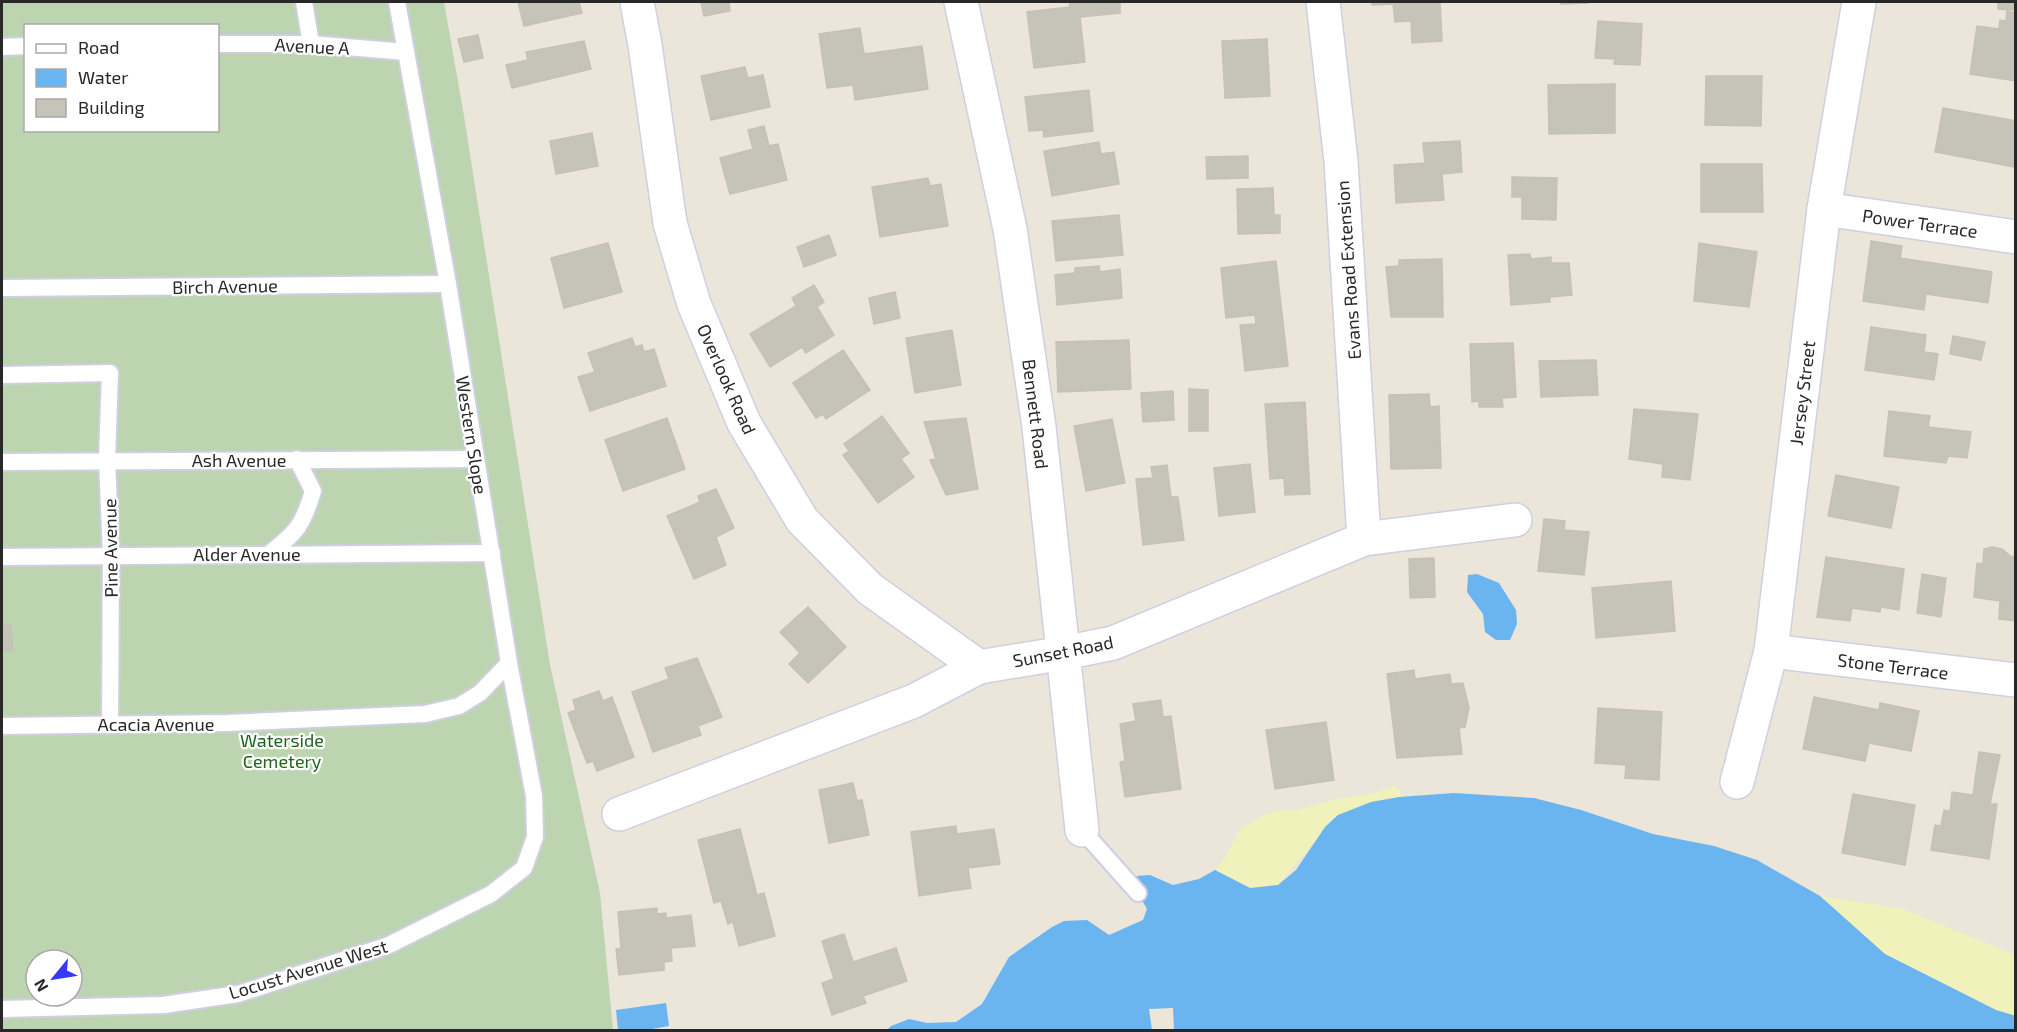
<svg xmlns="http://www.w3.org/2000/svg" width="2017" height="1032" font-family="'Exo 2',sans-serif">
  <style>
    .sand { fill: #f0f1bb }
    .cemetery { fill: #bcd5b0; fill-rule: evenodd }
    .water { fill: #6ab5ef }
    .pier { fill: #ebe6d9 }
    .building { fill: #c6c3b9; stroke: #c6c2b3; stroke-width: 1.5 }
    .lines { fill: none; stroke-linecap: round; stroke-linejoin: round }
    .service-casing { stroke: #cfcfe2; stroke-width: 20 }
    .minor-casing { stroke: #cfcfe2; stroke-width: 36 }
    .service { stroke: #fff; stroke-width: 16 }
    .minor { stroke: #fff; stroke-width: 33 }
    .labels { text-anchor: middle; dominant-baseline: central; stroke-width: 4.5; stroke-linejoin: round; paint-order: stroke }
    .street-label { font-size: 18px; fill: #282828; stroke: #fff }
    .park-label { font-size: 18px; fill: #1b6518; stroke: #fff }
  </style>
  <rect width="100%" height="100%" fill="#ebe6d9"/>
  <g class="sand">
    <polygon points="1395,786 1400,791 1405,808 1334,819 1278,885 1250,888 1215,870 1225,858 1240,829 1264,815 1280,810 1297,810 1337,799 1371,794"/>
    <polygon points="1820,896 1903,909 2015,955 2015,1016 1996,1010 1885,954"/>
  </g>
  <path class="cemetery" d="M2,2H444L464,116L550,665L600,893L613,1030H2ZM26,26H218V130H26ZM36,960H72V996H36Z"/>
  <g class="water">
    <polygon points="1477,574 1499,583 1516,610 1517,624 1510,640 1496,640 1485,632 1483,614 1467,592 1468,575"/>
    <polygon points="1454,793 1534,798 1581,810 1653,834 1714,846 1757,860 1820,896 1885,954 1996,1010 2016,1016 2015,1030 887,1030 891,1026 909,1019 927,1023 956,1022 982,1004 1009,957 1052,927 1064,921 1087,920 1109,935 1143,920 1147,909 1138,893 1136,876 1150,875 1173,885 1199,879 1215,870 1250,888 1278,885 1296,870 1325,827 1338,815 1371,802 1399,797"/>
    <polygon points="666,1003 669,1026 647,1030 618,1030 616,1010"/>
  </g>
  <polygon class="pier" points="1173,1008 1174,1030 1152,1030 1149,1009"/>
  <g class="building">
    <polygon points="518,2 579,2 582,13 524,26"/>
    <polygon points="701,2 729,2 730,11 704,16"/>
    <polygon points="1069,2 1120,2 1120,13 1080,17 1085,62 1034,68 1027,12 1070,7"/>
    <polygon points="1372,2 1440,2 1442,41 1412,43 1411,21 1395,22 1393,4 1372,5"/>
    <polygon points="1561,2 1588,2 1588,3 1561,4"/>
    <polygon points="1998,2 2016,2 2016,10 1998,9"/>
    <polygon points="2007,11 2016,13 2016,81 1970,74 1977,26 1999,29 2000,20 2006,21"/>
    <polygon points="1598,21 1642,24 1640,65 1614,64 1615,59 1595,58"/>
    <polygon points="860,28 864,54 922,46 928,89 855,100 853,85 827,88 819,34"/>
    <polygon points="478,35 483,58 464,62 458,39"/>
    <polygon points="1267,39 1270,96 1225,98 1222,41"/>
    <polygon points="584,41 591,69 512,88 506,65 528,60 526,52"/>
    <polygon points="745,67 748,78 763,75 770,107 711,120 701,76"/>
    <polygon points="1706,76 1762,76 1761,126 1705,125"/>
    <polygon points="1615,84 1615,133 1549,134 1548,85"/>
    <polygon points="1089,90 1093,131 1044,137 1043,130 1029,131 1025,97"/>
    <polygon points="1943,108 2016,121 2015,167 1935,152"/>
    <polygon points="764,126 769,146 778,144 787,180 730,194 720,158 753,149 748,130"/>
    <polygon points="592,133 598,166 556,174 550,141"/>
    <polygon points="1460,141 1462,172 1442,174 1444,200 1396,203 1394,165 1425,163 1423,143"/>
    <polygon points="1099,142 1101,154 1114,152 1119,184 1052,196 1044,151"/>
    <polygon points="1248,156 1248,178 1207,179 1206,157"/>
    <polygon points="1701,164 1762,164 1763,212 1701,212"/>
    <polygon points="1512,177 1557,178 1556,220 1522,219 1522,197 1512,197"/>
    <polygon points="928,178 930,186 941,184 948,226 880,237 872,187"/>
    <polygon points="1273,188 1274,215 1280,215 1280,233 1238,234 1237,189"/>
    <polygon points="1119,215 1123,255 1056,261 1052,221"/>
    <polygon points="829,235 836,255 804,267 797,247"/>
    <polygon points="1871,241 1902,246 1900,258 1992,272 1988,303 1926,294 1924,310 1863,301"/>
    <polygon points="608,243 622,292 564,308 551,258"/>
    <polygon points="1699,243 1757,252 1749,307 1694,301"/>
    <polygon points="1530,254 1531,259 1551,257 1551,263 1569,263 1572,295 1550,297 1550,302 1511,305 1508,255"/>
    <polygon points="1442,259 1443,317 1391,317 1386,267 1399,266 1399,260"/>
    <polygon points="1276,261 1288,366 1245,371 1240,325 1256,324 1255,315 1226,318 1221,268"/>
    <polygon points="1099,266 1100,272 1120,269 1122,298 1057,305 1055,275 1075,273 1075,268"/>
    <polygon points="814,285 824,302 817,307 834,335 806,353 802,347 770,367 750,334 796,306 792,298"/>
    <polygon points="895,292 900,318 874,324 869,298"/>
    <polygon points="1871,327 1926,335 1924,352 1938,354 1934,380 1865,370"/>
    <polygon points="952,330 961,385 915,393 906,338"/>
    <polygon points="1953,336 1985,342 1981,360 1950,354"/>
    <polygon points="632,338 635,347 642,345 644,352 654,349 666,386 590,411 578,377 595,372 588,353"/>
    <polygon points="1129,340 1131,389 1058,392 1056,342"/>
    <polygon points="1513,343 1516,397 1502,398 1503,407 1479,407 1479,401 1472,402 1470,344"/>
    <polygon points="843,350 870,390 826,419 823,414 816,418 793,383"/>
    <polygon points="1596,360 1598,395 1541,397 1539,361"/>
    <polygon points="1189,389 1208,390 1208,431 1189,431"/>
    <polygon points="1173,391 1174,420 1143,422 1141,393"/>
    <polygon points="1429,394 1430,407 1439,406 1441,468 1391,469 1389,395"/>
    <polygon points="1305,402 1310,494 1285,495 1284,478 1270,479 1265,404"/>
    <polygon points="1634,409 1698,414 1690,480 1662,477 1663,464 1629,459"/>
    <polygon points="1889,411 1930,416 1928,427 1971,432 1967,458 1948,456 1946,463 1884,456"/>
    <polygon points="882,416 909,453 901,459 914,477 878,503 843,455 849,451 844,444"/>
    <polygon points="667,418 685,469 623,491 605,440"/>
    <polygon points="966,418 978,489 946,495 930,460 936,459 924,422"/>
    <polygon points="1112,419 1125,483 1086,491 1074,426"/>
    <polygon points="1250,464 1255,512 1219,516 1214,468"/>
    <polygon points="1167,465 1171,497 1178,497 1184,540 1143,545 1136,479 1153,478 1151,467"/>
    <polygon points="1836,475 1899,487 1891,528 1828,516"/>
    <polygon points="716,489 734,528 716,537 726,565 694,579 667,516 700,502 698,496"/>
    <polygon points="1544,519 1565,521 1564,530 1589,532 1584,575 1538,571"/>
    <polygon points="1992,547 2002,549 2010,556 2015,557 2016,621 1999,619 2000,601 1974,597 1977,563 1983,564 1984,549"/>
    <polygon points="1826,557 1904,569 1899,610 1881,607 1880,612 1852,608 1850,621 1817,617"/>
    <polygon points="1434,558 1435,597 1410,598 1409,559"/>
    <polygon points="1922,574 1946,578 1941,617 1917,613"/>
    <polygon points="1671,581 1675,631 1596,638 1592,588"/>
    <polygon points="808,607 846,647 808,683 789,664 800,653 780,632"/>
    <polygon points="11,625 13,650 2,651 2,626"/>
    <polygon points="697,658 722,717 698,726 701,735 653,752 632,692 669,679 665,668"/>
    <polygon points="1414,670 1415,679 1450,674 1451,684 1463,683 1469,708 1465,727 1459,728 1462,754 1397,758 1387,674"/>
    <polygon points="599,691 603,701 612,697 634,757 597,771 593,761 587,763 568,713 576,710 573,700"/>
    <polygon points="1814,697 1879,710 1880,703 1919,711 1911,751 1869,743 1865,761 1803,749"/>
    <polygon points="1161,700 1163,717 1171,716 1181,789 1125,797 1120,762 1125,761 1120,724 1136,721 1133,704"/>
    <polygon points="1598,708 1662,712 1659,780 1625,778 1626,765 1595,763"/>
    <polygon points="1326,722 1334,780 1275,789 1266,730"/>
    <polygon points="1979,752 2000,755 1990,804 1997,804 1989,859 1931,850 1935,825 1941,826 1944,810 1950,811 1952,792 1973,795"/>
    <polygon points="853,783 857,801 862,800 869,835 829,843 819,790"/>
    <polygon points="1853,794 1915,805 1905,865 1842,853"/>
    <polygon points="956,826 957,834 994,829 1000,864 968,868 971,888 919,896 911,832"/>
    <polygon points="740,829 757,895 764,893 775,936 739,946 733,922 728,924 721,901 714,903 698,840"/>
    <polygon points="657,908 657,914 666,913 666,918 691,915 695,946 671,948 672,961 664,962 664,970 619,975 616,949 621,949 618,912"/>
    <polygon points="844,934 853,962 896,948 907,981 863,996 866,1003 832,1015 822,983 834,979 822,941"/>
  </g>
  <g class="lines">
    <g class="service-casing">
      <g id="service">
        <polyline points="304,2 311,44"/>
        <polyline points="218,44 311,44 406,52"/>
        <polyline points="2,47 26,46"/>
        <polyline points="2,288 448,284"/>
        <polyline points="2,375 110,373 107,460 111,555 110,724"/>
        <polyline points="2,462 476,459"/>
        <path d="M269,554C297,532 303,525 313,491L297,459"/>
        <polyline points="2,557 492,553"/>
        <polyline points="2,726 227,723 425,714 459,706 480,693 509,663"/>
        <polyline points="1082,830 1138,893"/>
        <polyline points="2,1009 163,1005 238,994 389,945 491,894 524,868 535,837 534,796 509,663 448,284 397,2"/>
      </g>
    </g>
    <g class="minor-casing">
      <g id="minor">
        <polyline points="637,2 645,45 670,223 694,304 744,423 802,520 870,589 979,667"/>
        <polyline points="961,2 1010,229 1039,427 1082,830"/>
        <polyline points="1323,2 1341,161 1364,539"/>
        <polyline points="1824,209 2016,237"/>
        <polyline points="1771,651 2016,680"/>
        <polyline points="1737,782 1771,651 1824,209 1859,2"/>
        <polyline points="619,814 914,701 979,667 1064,653 1113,643 1364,539 1515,520"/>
      </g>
    </g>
    <use href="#service" class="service"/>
    <use href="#minor" class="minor"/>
  </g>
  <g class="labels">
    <g class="street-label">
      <text transform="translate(312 46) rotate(3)">Avenue A</text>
      <text transform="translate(1920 223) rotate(8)">Power Terrace</text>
      <text transform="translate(1348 270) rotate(-94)">Evans Road Extension</text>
      <text transform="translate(225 286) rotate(-1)">Birch Avenue</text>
      <text transform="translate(727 379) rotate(66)">Overlook Road</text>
      <text transform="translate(1802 393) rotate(-83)">Jersey Street</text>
      <text transform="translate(1036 414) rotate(83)">Bennett Road</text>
      <text transform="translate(472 435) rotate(81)">Western Slope</text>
      <text x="239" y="460">Ash Avenue</text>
      <text transform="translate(110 548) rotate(-91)">Pine Avenue</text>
      <text x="247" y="554">Alder Avenue</text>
      <text transform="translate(1063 651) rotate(-11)">Sunset Road</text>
      <text transform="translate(1893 666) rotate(7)">Stone Terrace</text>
      <text x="156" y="724">Acacia Avenue</text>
      <text transform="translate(308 969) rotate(-17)">Locust Avenue West</text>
    </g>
    <g class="park-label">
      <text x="282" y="740">Waterside<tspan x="282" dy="21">Cemetery</tspan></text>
    </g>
  </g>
  <rect width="2017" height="1032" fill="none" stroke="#282828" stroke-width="6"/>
  <rect x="24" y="24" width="195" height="108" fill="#ffffff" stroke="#a9a9a9" stroke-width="1.5"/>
  <rect x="36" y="44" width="30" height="9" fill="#ffffff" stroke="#a9a9a9" stroke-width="1.5"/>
  <text x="78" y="54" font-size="18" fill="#282828">Road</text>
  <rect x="36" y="69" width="30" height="18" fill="#6ab5ef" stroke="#a9a9a9" stroke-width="1.5"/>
  <text x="78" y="84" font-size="18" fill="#282828">Water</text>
  <rect x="36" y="99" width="30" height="18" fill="#c6c3b9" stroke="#a9a9a9" stroke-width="1.5"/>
  <text x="78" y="114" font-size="18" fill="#282828">Building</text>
  <g transform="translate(54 978) rotate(240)"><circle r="28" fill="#ffffff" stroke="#a9a9a9" stroke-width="1.5"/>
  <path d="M0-4.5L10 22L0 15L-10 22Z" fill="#3639fb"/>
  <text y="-9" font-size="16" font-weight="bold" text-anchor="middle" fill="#282828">N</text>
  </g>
</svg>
